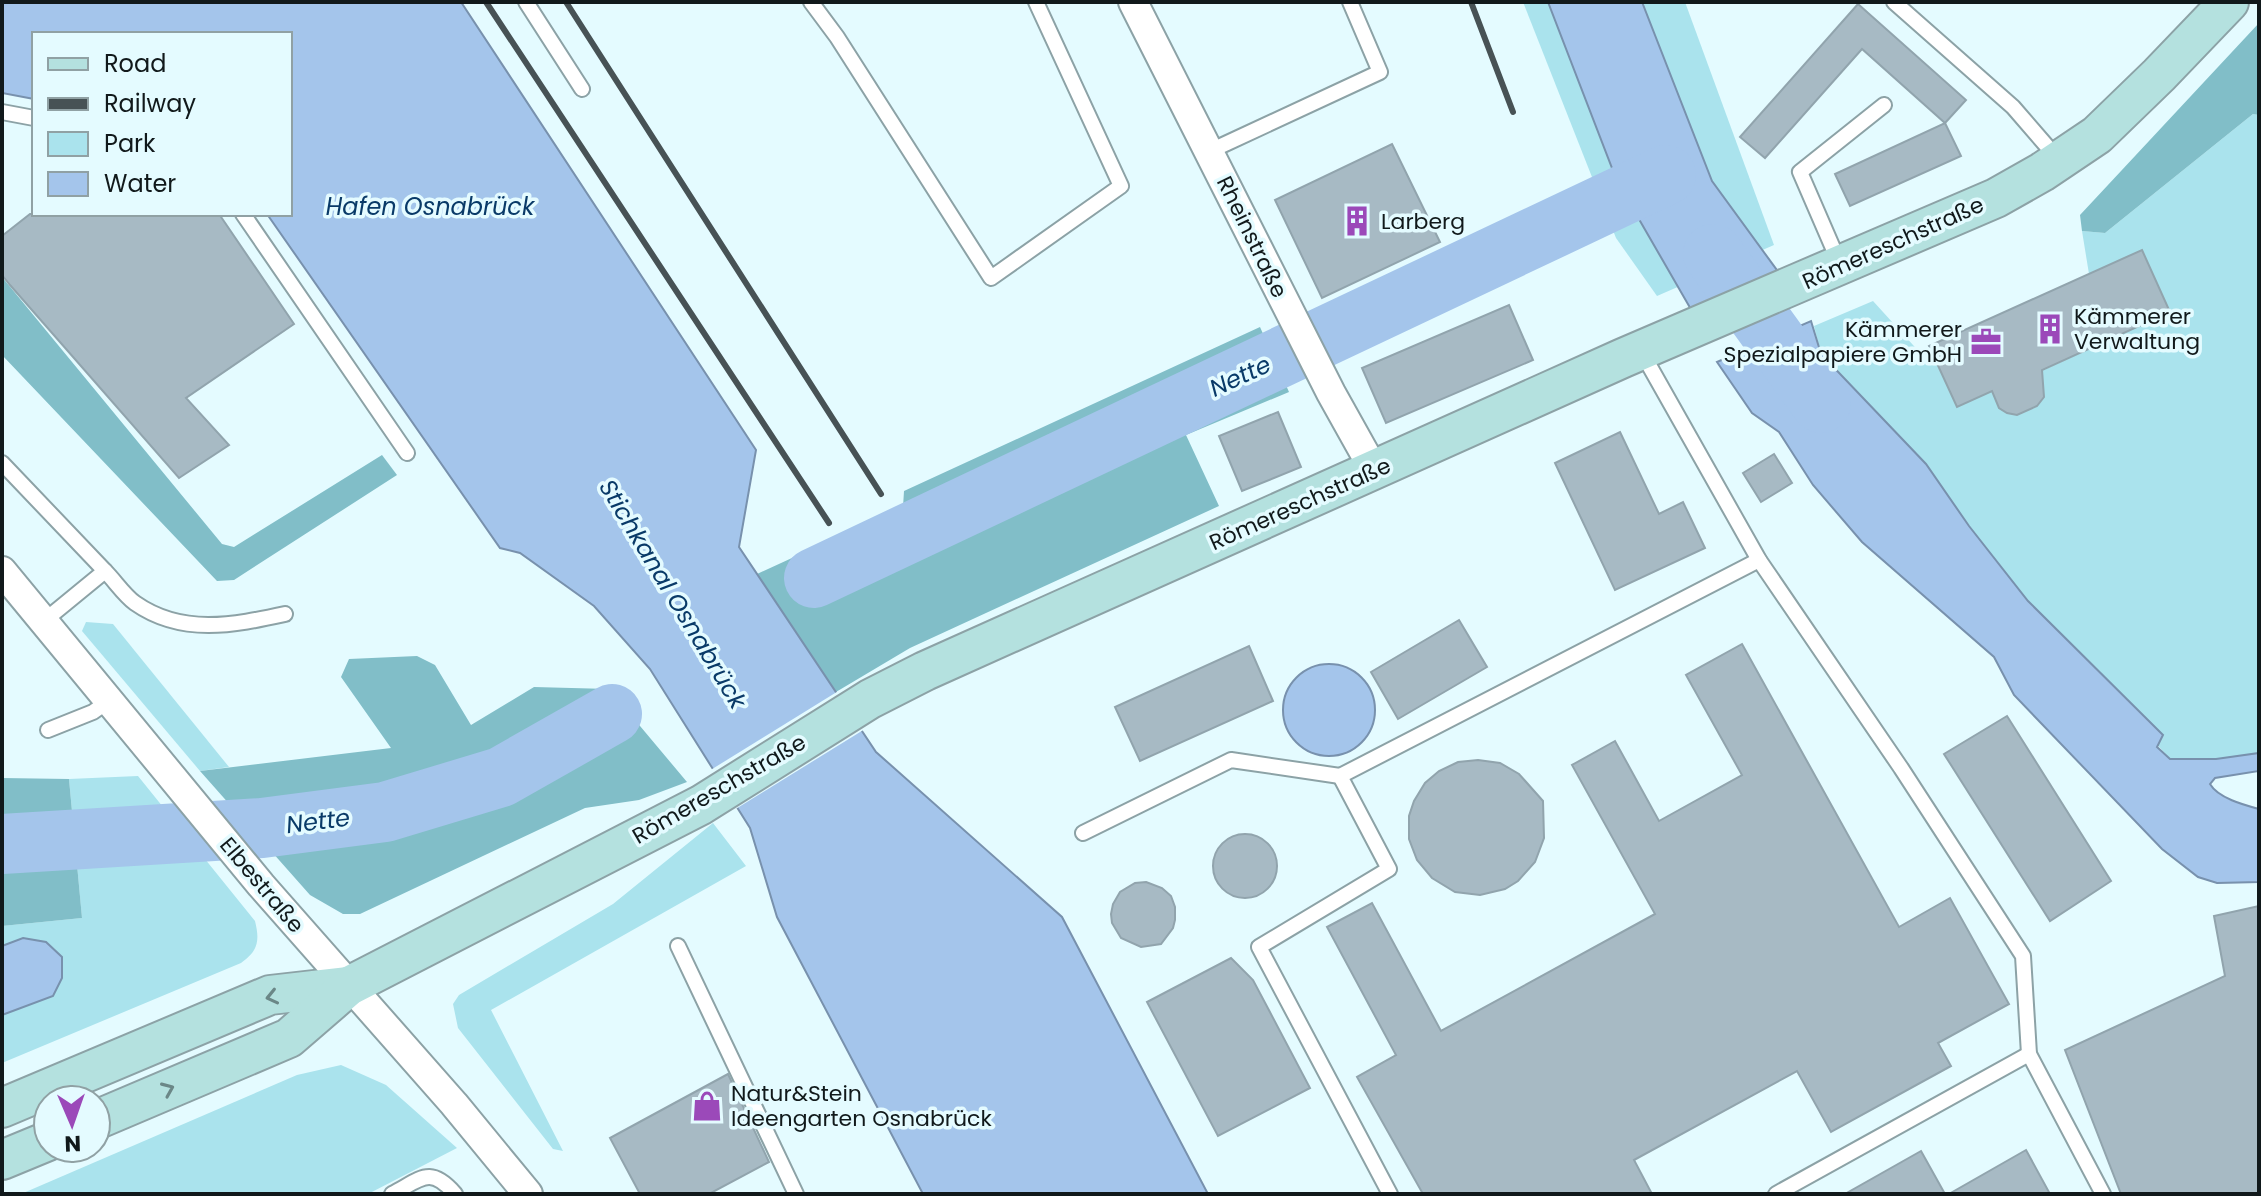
<svg xmlns="http://www.w3.org/2000/svg" width="2261" height="1196" font-family="Poppins,sans-serif">
  <style>
    .green { fill: #aae3ed }
    .forest { fill: #81bec8 }
    .water { fill: #a4c5eb; stroke: #7891ad; stroke-width: 2 }
    .pier { fill: #e4fbff }
    .lines { fill: none; stroke-linecap: round; stroke-linejoin: round }
    .river { stroke: #a4c5eb; stroke-width: 60 }
    .building { fill: #a7bac4; stroke: #91a4ad; stroke-width: 2 }
    .lane-casing { stroke: #8ca2a6; stroke-width: 18 }
    .street-casing { stroke: #8ca2a6; stroke-width: 32 }
    .secondary-casing { stroke: #8ca2a6; stroke-width: 42 }
    .lane { stroke: #fff; stroke-width: 14 }
    .street { stroke: #fff; stroke-width: 28 }
    .secondary { stroke: #b4e1df; stroke-width: 38 }
    .rail { stroke: #475255; stroke-width: 6 }
    .oneway { stroke: #6b8787 }
    .labels { text-anchor: middle; dominant-baseline: central; stroke-width: 7; stroke-linejoin: round; paint-order: stroke }
    .poi-label { font-size: 22px; fill: #11191b; stroke: #e4fbff; text-anchor: start }
    .street-label { font-size: 22px; fill: #11191b; stroke: #e4fbff }
    .water-label { font-size: 24px; font-style: italic; fill: #093a68; stroke: #e4fbff }
  </style>
  <rect width="100%" height="100%" fill="#e4fbff"/>
  <g class="green">
    <polygon points="1523,2 1685,2 1774,245 1657,296 1616,238"/>
    <path d="M2253,114L2259,115V753L2216,759H2170L2028,601L1969,526L1926,464L1821,354L1814,326L1873,301L1923,356L1932,352L1957,407L1992,391C1998,405 2001,413 2017,415L2037,373L2170,312L2142,251L2089,274L2082,231L2105,233Z"/>
    <polygon points="86,622 113,624 229,767 200,771 82,631"/>
    <path d="M138,776L255,921C260,941 258,951 241,963L2,1063V926L82,918L69,779Z"/>
    <polygon points="713,823 746,866 491,1010 563,1151 553,1149 458,1028 453,1004 459,995 613,904"/>
    <polygon points="341,1065 386,1085 457,1148 368,1194 21,1194 297,1075"/>
  </g>
  <g class="forest">
    <polygon points="2259,23 2259,115 2253,114 2105,233 2082,231 2080,215"/>
    <polygon points="2,277 222,544 234,547 382,455 397,475 234,580 217,581 2,355"/>
    <polygon points="1260,327 1289,392 1186,435 1219,506 910,648 836,692 757,574 903,507 904,491"/>
    <polygon points="417,656 435,665 471,725 534,687 609,689 687,782 639,800 585,808 360,914 343,914 310,895 200,771 391,748 341,677 349,659"/>
    <polygon points="2,778 69,779 82,918 2,926"/>
  </g>
  <g class="water">
    <polygon points="2,2 461,2 756,450 739,547 876,752 1062,917 1208,1194 923,1194 777,917 750,828 650,669 594,606 520,553 500,548 267,214 290,214 290,34 34,34 34,99 2,93"/>
    <polygon points="1548,2 1642,2 1712,181 1790,288 1700,325 1617,181"/>
    <path d="M1811,321L1821,354L1926,464L1969,526L2028,601L2163,735L2157,747L2170,759H2216L2259,753V771L2215,778L2210,784C2218,798 2244,805 2259,809V882L2217,883L2198,877L2162,849L2014,695L1994,657L1862,542L1813,485L1779,432L1752,413L1717,362Z"/>
    <circle cx="1329" cy="710" r="46"/>
    <polygon points="23,938 46,942 62,957 62,978 53,996 2,1015 2,946"/>
  </g>
  <polygon class="pier" points="840,690 865,729 734,810 709,771"/>
  <g class="lines">
    <g class="river">
      <polyline points="1713,254 1821,403"/>
      <polyline points="814,578 1666,175"/>
      <polyline points="2,844 262,828 385,812 501,777 612,714"/>
    </g>
  </g>
  <g class="building">
    <polygon points="1858,4 1966,100 1945,123 1862,49 1765,158 1740,137"/>
    <polygon points="1945,123 1961,156 1850,206 1835,174"/>
    <polygon points="1392,144 1440,242 1322,298 1275,200"/>
    <polygon points="30,214 219,214 294,324 186,398 229,445 179,478 10,285 2,275 2,236"/>
    <polygon points="2142,250 2170,312 2042,370 2044,397 2037,406 2017,415 2007,413 1999,408 1992,391 1957,407 1929,346"/>
    <polygon points="1509,305 1533,360 1386,423 1362,368"/>
    <polygon points="1278,412 1301,467 1242,491 1219,436"/>
    <polygon points="1620,432 1659,514 1683,502 1705,548 1615,590 1555,463"/>
    <polygon points="1774,454 1792,483 1761,502 1743,473"/>
    <polygon points="1459,620 1487,667 1398,719 1371,672"/>
    <polygon points="1742,644 1899,927 1950,898 2009,1004 1938,1043 1951,1066 1831,1132 1797,1071 1634,1160 1652,1194 1423,1194 1357,1077 1396,1055 1327,927 1372,903 1441,1031 1655,914 1572,765 1615,741 1659,821 1742,775 1686,675"/>
    <polygon points="1249,646 1273,701 1140,761 1115,707"/>
    <polygon points="2007,716 2111,881 2050,921 1944,754"/>
    <polygon points="1478,760 1500,763 1519,774 1543,801 1544,838 1535,862 1518,881 1505,889 1480,895 1455,892 1432,878 1417,860 1409,839 1409,816 1414,801 1425,783 1439,771 1458,762"/>
    <circle cx="1245" cy="866" r="32"/>
    <polygon points="1146,882 1162,888 1171,896 1175,907 1175,920 1173,928 1161,944 1141,947 1121,938 1112,923 1111,914 1113,904 1120,892 1135,883"/>
    <polygon points="2259,906 2259,1194 2121,1194 2065,1050 2225,976 2214,916"/>
    <polygon points="1231,958 1253,980 1310,1088 1218,1136 1147,1002"/>
    <polygon points="728,1074 769,1162 709,1194 640,1194 610,1138"/>
    <polygon points="2026,1150 2050,1194 1949,1194"/>
    <polygon points="1921,1151 1945,1194 1845,1194"/>
  </g>
  <g class="lines">
    <g class="lane-casing">
      <g id="lane">
        <polyline points="526,2 582,89"/>
        <polyline points="811,2 837,37 991,278 1121,186 1036,2"/>
        <polyline points="1894,2 2013,107 2058,159"/>
        <polyline points="2,112 34,118"/>
        <polyline points="1210,151 1380,72 1350,2"/>
        <polyline points="243,214 407,453"/>
        <polyline points="1839,262 1800,172 1884,105"/>
        <polyline points="1641,351 1759,560 1901,768 2023,956 2029,1054 2103,1194"/>
        <polyline points="2,463 105,571"/>
        <path d="M44,621L105,571C115,581 124,595 135,603C182,636 234,625 285,614"/>
        <polyline points="48,730 93,712 110,700"/>
        <polyline points="1083,833 1231,760 1340,776"/>
        <polyline points="678,946 796,1194"/>
        <path d="M392,1194C421,1179 430,1165 455,1194"/>
        <polyline points="1390,1194 1259,947 1389,869 1340,776 1759,560"/>
        <polyline points="1776,1194 2029,1054"/>
      </g>
    </g>
    <g class="street-casing">
      <g id="street">
        <polyline points="1133,2 1331,393 1374,470"/>
        <polyline points="2,571 261,885 454,1104 528,1194"/>
      </g>
    </g>
    <g class="secondary-casing">
      <g id="secondary">
        <polyline points="2,1108 270,995 349,986"/>
        <polyline points="96,1120 289,1038 349,986 701,805 870,699 925,671 1623,358 1996,198 2042,172 2097,135 2159,75 2229,2"/>
        <polyline points="2,1160 48,1141"/>
      </g>
    </g>
    <use href="#lane" class="lane"/>
    <use href="#street" class="street"/>
    <use href="#secondary" class="secondary"/>
    <g class="rail">
      <polyline points="486,2 829,523"/>
      <polyline points="566,2 881,494"/>
      <polyline points="1471,2 1513,112"/>
    </g>
  </g>
  <defs><path id="oneway-chevron" d="M-2-3.5L2.5 0L-2 3.5" fill="none" stroke-width="1.6" stroke-linecap="round" stroke-linejoin="round" transform="scale(2)"/></defs>
  <g class="oneway">
    <use href="#oneway-chevron" transform="translate(272 997) rotate(167)"/>
    <use href="#oneway-chevron" transform="translate(168 1089) rotate(-23)"/>
  </g>
  <defs>
    <g id="building-bare" transform="scale(2.4)"><path d="M-4-6H4V6H1V3H-1V6H-4ZM-2.5-4.3h1.7v1.8h-1.7ZM.8-4.3h1.7v1.8H.8ZM-2.5-1h1.7V.8h-1.7ZM.8-1h1.7V.8H.8Z" fill="#9b49b9" stroke="#e4fbff" stroke-width="2.5" paint-order="stroke"/></g>
    <g id="office-bare" transform="scale(2.4)"><path d="M-6-3h4V-5.5h4V-3h4V5H-6ZM-1-4.5V-3h2v-1.5ZM-6 0V1H6V0Z" fill="#9b49b9" stroke="#e4fbff" stroke-width="2.5" paint-order="stroke"/></g>
    <g id="shop-bare" transform="scale(2.4)"><path d="M-5-2.5h2.3a2.7 3.5 0 0 1 5.4 0H5L5.5 6h-11ZM-1.5-2.5h3a1.5 2.3 0 0 0-3 0Z" fill="#9b49b9" stroke="#e4fbff" stroke-width="2.5" paint-order="stroke"/></g>
  </defs>
  <g fill-rule="evenodd">
    <use href="#building-bare" x="1357" y="221"/>
    <use href="#building-bare" x="2050" y="329"/>
    <use href="#office-bare" x="1986" y="342"/>
    <use href="#shop-bare" x="707" y="1106"/>
  </g>
  <g class="labels">
    <g class="poi-label">
      <text x="1381" y="221">Larberg</text>
      <text x="2074" y="316">Kämmerer<tspan x="2074" dy="25">Verwaltung</tspan></text>
      <text x="1962" y="329" text-anchor="end">Kämmerer<tspan x="1962" dy="25">Spezialpapiere GmbH</tspan></text>
      <text x="731" y="1093">Natur&amp;Stein<tspan x="731" dy="25">Ideengarten Osnabrück</tspan></text>
    </g>
    <g class="street-label">
      <text transform="translate(1252 237) rotate(64)">Rheinstraße</text>
      <text transform="translate(1893 243) rotate(-24)">Römereschstraße</text>
      <text transform="translate(1300 504) rotate(-24)">Römereschstraße</text>
      <text transform="translate(719 789) rotate(-30)">Römereschstraße</text>
      <text transform="translate(262 885) rotate(50)">Elbestraße</text>
    </g>
    <g class="water-label">
      <text x="430" y="206">Hafen Osnabrück</text>
      <text transform="translate(1240 376) rotate(-25)">Nette</text>
      <text transform="translate(673 594) rotate(59)">Stichkanal Osnabrück</text>
      <text transform="translate(318 821) rotate(-7)">Nette</text>
    </g>
  </g>
  <rect width="2261" height="1196" fill="none" stroke="#11191b" stroke-width="8"/>
  <rect x="32" y="32" width="260" height="184" fill="#e4fbff" stroke="#90a1a4" stroke-width="2"/>
  <rect x="48" y="58" width="40" height="12" fill="#b4e1df" stroke="#90a1a4" stroke-width="2"/>
  <text x="104" y="72" font-size="24" fill="#11191b">Road</text>
  <rect x="48" y="98" width="40" height="12" fill="#475255" stroke="#90a1a4" stroke-width="2"/>
  <text x="104" y="112" font-size="24" fill="#11191b">Railway</text>
  <rect x="48" y="132" width="40" height="24" fill="#aae3ed" stroke="#90a1a4" stroke-width="2"/>
  <text x="104" y="152" font-size="24" fill="#11191b">Park</text>
  <rect x="48" y="172" width="40" height="24" fill="#a4c5eb" stroke="#90a1a4" stroke-width="2"/>
  <text x="104" y="192" font-size="24" fill="#11191b">Water</text>
  <g transform="translate(72 1124) rotate(178)"><circle r="38" fill="#e4fbff" stroke="#90a1a4" stroke-width="2"/>
  <path d="M0-6L14 30L0 20L-14 30Z" fill="#9b49b9"/>
  <text y="-12" font-size="22" font-weight="bold" text-anchor="middle" fill="#11191b">N</text>
  </g>
</svg>
